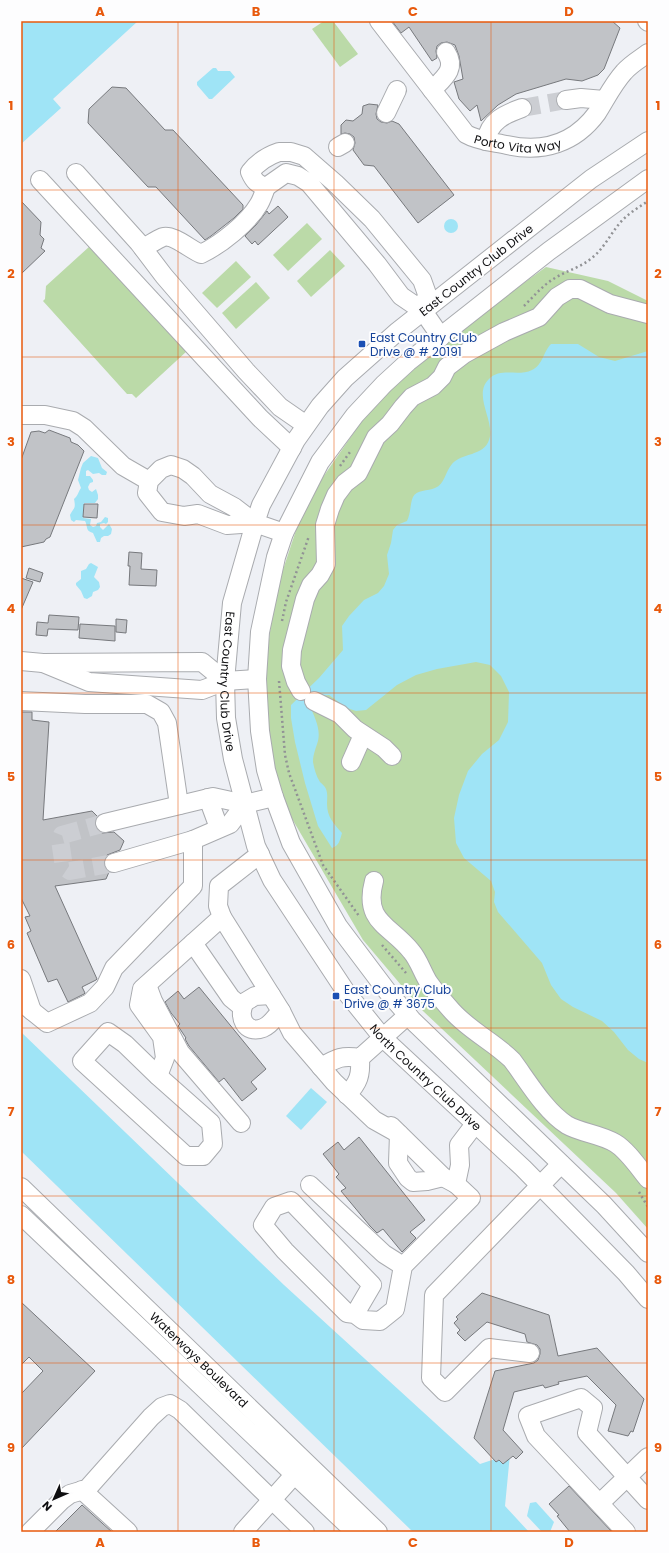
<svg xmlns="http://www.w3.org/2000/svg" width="669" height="1553" font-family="Poppins,sans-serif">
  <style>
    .green { fill: #bbdaa8 }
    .water { fill: #9fe4f6 }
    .building { fill: #c1c3c7; stroke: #77797d }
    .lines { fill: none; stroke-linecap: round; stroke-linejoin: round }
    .minor-tunnel { stroke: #ccced3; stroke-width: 18; stroke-dasharray: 18 9; stroke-linecap: butt }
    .minor-casing { stroke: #a9abaf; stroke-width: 20 }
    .path { stroke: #919295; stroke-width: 2.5; stroke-dasharray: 2 3; stroke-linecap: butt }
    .minor { stroke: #fff; stroke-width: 18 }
    .grid { fill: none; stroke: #e8590c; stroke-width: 1; stroke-opacity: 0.55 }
    .transit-dot { fill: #1a4fb4; stroke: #fdfdfe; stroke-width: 1.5 }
    .labels { text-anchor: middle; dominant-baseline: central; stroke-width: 4; stroke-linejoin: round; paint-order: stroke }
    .street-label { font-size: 12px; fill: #0e0e10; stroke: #fdfdfe }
    .transit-label { font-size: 12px; fill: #164399; stroke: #fdfdfe; text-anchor: start }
    .neatline { fill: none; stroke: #e8590c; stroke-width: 1.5 }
    .grid-label { font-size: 13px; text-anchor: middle; font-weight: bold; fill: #e8590c }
  </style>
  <rect width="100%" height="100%" fill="#eef0f5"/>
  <g class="green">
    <polygon points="324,21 333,21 358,54 340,67 312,29"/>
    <polygon points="307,223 322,239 288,271 273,255"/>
    <polygon points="90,246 187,351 136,398 132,394 127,394 43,301 45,299 46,286"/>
    <polygon points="330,250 345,266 311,297 297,281"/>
    <polygon points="236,261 251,277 217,308 202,293"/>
    <polygon points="546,267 608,281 648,301 648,1229 616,1193 423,1011 363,940 291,817 273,766 263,693 274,597 305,503 373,405 465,325"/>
    <polygon points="256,282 270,298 236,329 222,313"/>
  </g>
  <g class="water">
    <polygon points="21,21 138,21 53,99 61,108 21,144"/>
    <polygon points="213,68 216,68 218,71 230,71 235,77 212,99 209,99 197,85 197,82"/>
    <circle cx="451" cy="226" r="7"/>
    <path d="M551,344H578L599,357L615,361L648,351V1063L639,1059L628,1050L614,1032L602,1021L573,1007L561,999L551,985L542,963L498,912L494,902L495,892L491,881L464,858L456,843L454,818L459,795L468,771L482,754L499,740L508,722L509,692L501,676L490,665L476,662L437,669L416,675L397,685L366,710L356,711L347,708L329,695L320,696L310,705C314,717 321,728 318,741C316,748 313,754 313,762C314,768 316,776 320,782C322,784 325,786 326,789C328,794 327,799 327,804C327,817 334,824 342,833C340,840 339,846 332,848L318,826L305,783L295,742L291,718V705L319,678L343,650L342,626L349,616L364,600L378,593L384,586L389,574L387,555L391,543L393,530L397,525L407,521C411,513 410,503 413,497C416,490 428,491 435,488C445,484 445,472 452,464C461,453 484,456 489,440C496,422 472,395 489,379C501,367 518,377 532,370C543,365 543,352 551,344Z"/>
    <path d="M91,456L98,458L102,468L107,472L106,475H102L99,473L93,474L88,470L86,471V476H90L93,480V482L90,483L88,487L89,490L92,492L96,489L98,495V499L95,503H84L83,518L91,519L90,525L93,527L96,526L97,523L101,522L105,517L108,518V522L106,524L104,523L100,524V527L103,530L109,524L112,529L111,534L108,536H104L101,538L100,542H97L93,533C85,531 88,526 85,521L76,520L74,522L71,520L70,515C74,507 76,509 74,499C78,496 78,492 81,488L78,480L81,468L83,463Z"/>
    <polygon points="91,563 98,567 94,577 99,582 100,587 98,590 93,592 92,596 87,599 84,598 81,591 76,585 76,583 81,579 81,571 86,569 89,564"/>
    <polygon points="21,1032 284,1285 480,1464 510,1454 505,1506 529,1532 413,1532 21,1151"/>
    <polygon points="311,1088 327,1102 301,1130 286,1116"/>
    <polygon points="536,1502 554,1522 550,1532 542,1532 527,1516 530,1503"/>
  </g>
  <g class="building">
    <polygon points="392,21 612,21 620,28 604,69 598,75 582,81 566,79 516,94 498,105 481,121 477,105 470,111 459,99 454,82 463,79 459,56 455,45 447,42 441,43 437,46 436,51 437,58 432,61 409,27 401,33"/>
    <polygon points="112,87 126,88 165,130 173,130 243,205 243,209 234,218 211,236 205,240 156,187 148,187 88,123 89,109"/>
    <polygon points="369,104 378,105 376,114 377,119 381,122 387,123 392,121 399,124 454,195 418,223 374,166 364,165 353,150 355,143 354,137 350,134 345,133 341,134 341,125 346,120 353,121 362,114 363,106"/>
    <polygon points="21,201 41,222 40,235 44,239 41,248 45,251 21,274"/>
    <polygon points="278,206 288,217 258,245 255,241 252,244 245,236 256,225 267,211 269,214"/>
    <polygon points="49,430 70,438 71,442 78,445 84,451 50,537 46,539 44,542 21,547 21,460 31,432 39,431 45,433"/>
    <polygon points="84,504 98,504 97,518 83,517"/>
    <polygon points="129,552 142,553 141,569 157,570 156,586 129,585 130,566 128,566"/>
    <polygon points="29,568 43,573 40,582 26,578"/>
    <polygon points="21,578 33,582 21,610"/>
    <polygon points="49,615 79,617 78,630 48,629 47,636 36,635 37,622 48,623"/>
    <polygon points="116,619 127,620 126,633 116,632"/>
    <polygon points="80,624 115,626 115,641 79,638"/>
    <polygon points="21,712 32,712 32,720 49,722 43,820 92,811 97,816 95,820 95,825 98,830 102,833 114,832 124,841 120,850 107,855 104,860 104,866 109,872 106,879 55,886 97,979 96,980 82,987 85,993 84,994 68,1002 57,979 48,982 27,933 31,931 25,917 30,916 21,898"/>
    <polygon points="199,987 266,1069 251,1082 257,1089 242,1101 224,1078 219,1082 189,1046 185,1039 186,1038 178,1026 180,1024 171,1013 165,1002 178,991 184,999"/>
    <polygon points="359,1137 425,1220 410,1232 416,1238 402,1252 383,1229 377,1233 370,1226 341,1191 346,1188 336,1177 339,1174 323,1154 338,1142 344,1150"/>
    <polygon points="482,1293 549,1315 558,1356 597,1348 644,1399 633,1432 631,1431 628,1436 608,1431 616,1405 587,1376 558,1382 559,1384 545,1388 543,1385 514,1392 503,1430 523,1452 516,1459 513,1456 503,1464 499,1460 496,1462 474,1438 495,1371 534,1363 538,1360 540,1354 540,1349 537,1345 527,1342 525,1334 487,1322 465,1341 457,1333 460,1330 454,1323 458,1319 456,1317"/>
    <polygon points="21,1302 95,1371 21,1449 21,1394 43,1371 29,1357 21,1365"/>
    <polygon points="569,1486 612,1532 570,1532 557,1516 559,1515 549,1504"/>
    <polygon points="82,1505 112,1532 55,1532"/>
  </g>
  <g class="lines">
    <g class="minor-tunnel">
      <polyline points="522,108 566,100"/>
      <polyline points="105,823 62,835 60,840 64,867 70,871 114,863"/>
    </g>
    <g class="minor-casing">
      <g id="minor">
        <path id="s1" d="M379,21L466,134C478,141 493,142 507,145C543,153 575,143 597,113C606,99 613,84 624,72C631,64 640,59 648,53"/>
        <polyline points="647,21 648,22"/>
        <path d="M432,90C444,78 457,69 446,52"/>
        <polyline points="566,100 581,98 604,100"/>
        <polyline points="386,113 397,90"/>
        <path d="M486,141C489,121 505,114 522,108"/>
        <path id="s2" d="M648,141L591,179L398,331L345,378L320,406L296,440L261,505L255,523L232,603L225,681L226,718L233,759L256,846L272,880L346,992L383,1038L523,1168L626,1273L648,1299"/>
        <polyline points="338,147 345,143"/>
        <path d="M279,152H291L304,156L335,183L372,219L422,280L427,294L423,311L401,296L377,264L309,183L298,176L286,173L266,187C257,184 254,181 250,172C258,162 267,156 279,152Z"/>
        <polyline points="76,173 139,243 164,276 246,371 280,407 306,425"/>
        <polyline points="648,179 549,251 408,362 384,384 355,415 320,462 284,533 276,557 260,632 257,679 260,731 266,770 274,797 291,843 338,926 387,991 412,1020 604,1205 648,1253"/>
        <polyline points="40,180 260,418 292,448"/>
        <path d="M143,248C149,245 156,240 163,237C173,234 191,250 201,254C220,245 248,223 259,204C262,199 264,193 266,187"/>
        <polyline points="423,311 441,337"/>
        <polyline points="21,415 45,415 73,421 84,428 123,466 149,481"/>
        <polyline points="255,523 227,525 198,514 184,516 162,512 147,493 149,481 161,469 171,465 183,469 193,476 210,494 234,507 255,523 284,533"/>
        <polyline points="21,661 43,663 202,662 225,681"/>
        <polyline points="43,663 89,682 202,690 225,681 257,679"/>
        <polyline points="301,691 296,682 291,666 292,650 305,599 311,585 320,575 326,564 325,525 330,509 336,495 345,483 358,473 376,437 390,424 403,407 412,397 433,386 442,377 447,367 464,354 504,332 539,317 557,297 570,289 580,289 610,304 648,314"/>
        <polyline points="21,701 85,704 147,704 161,712 167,723 179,805"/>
        <polyline points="314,701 340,714 355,729 384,748 392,756"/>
        <polyline points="351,762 363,735"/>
        <polyline points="208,798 219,828"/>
        <polyline points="105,823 213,797 245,804 274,797"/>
        <polyline points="114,863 193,840"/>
        <path d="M374,881C363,922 390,925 411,951C419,960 422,972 429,983C436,993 444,1002 452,1011C470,1031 494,1042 512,1060C527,1080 545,1111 567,1125C581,1133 600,1134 615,1143C627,1150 639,1168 648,1179"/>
        <polyline points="222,917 281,1011 292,1033 334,1082 374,1120 399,1134"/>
        <polyline points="193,943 231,998 242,1007"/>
        <polyline points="21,979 32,1011"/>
        <polyline points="147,985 153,1001 180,1052 241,1123"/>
        <path d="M271,995L255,996L245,1002C237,1016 245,1035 263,1028C271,1025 276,1016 281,1011"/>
        <polyline points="21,1002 47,1023 90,1003 105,987 114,968 193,886 193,840 230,824 245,804"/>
        <polygon points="108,1032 125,1044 158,1076 211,1123 213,1144 203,1156 186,1156 82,1061"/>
        <path d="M321,1067C337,1058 342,1055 360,1058L408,1015"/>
        <polyline points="158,1076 165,1058 162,1037 139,1005 142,989 222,917 218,906 219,886 260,854"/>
        <path d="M347,1095C359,1082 361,1075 360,1058"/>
        <polyline points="391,1126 443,1177 456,1184"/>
        <polyline points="399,1134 398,1163 408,1178 413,1182 427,1181 443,1177"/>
        <polyline points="310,1185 384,1254 403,1266"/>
        <path id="s3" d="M21,1187L378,1532"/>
        <polyline points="21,1215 355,1532"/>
        <polyline points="355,1314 372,1285 291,1201 274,1207 263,1225 285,1251 347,1313 355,1314 363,1320 380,1321 395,1309 403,1266 471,1198 456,1184 460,1165 459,1145 475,1124"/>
        <polyline points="530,1353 489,1348 445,1392 431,1378 434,1295 561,1164"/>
        <polyline points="82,1490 128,1532"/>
        <polyline points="600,1503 648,1457"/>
        <polyline points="30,1532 62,1500 70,1494 87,1489 151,1417 162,1407 170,1404 180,1410 305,1532"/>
        <polyline points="243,1532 303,1465"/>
        <polyline points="626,1532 536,1436 528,1416 581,1398 593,1408 587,1433 648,1500"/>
      </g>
    </g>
    <g class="path">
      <path d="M524,306C534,296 543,285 555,278C568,270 582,267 593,257C604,248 610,235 619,224C627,214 638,208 648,201"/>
      <polyline points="340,466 350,452"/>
      <polyline points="282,621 286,602 309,536"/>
      <polyline points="279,681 285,755 289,773 323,865 359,916"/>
      <polyline points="382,945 406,973"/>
      <polyline points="639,1192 648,1207"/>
    </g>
    <use href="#minor" class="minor"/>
  </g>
  <path class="grid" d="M178,21V1532M334,21V1532M491,21V1532M21,190H648M21,357H648M21,525H648M21,693H648M21,860H648M21,1028H648M21,1196H648M21,1363H648"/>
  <g class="transit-dot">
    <rect x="358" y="340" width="8" height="8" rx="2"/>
    <rect x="332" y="992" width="8" height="8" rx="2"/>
  </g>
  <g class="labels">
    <g class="street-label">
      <text stroke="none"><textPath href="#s1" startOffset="196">Porto Vita Way</textPath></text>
      <text transform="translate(476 270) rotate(-38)">East Country Club Drive</text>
      <text stroke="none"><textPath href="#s2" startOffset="719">East Country Club Drive</textPath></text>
      <text stroke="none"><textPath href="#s2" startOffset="1176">North Country Club Drive</textPath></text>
      <text stroke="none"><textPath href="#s3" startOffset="248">Waterways Boulevard</textPath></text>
    </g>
    <g class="transit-label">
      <text x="370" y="337">East Country Club<tspan x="370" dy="14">Drive @ # 20191</tspan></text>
      <text x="344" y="989">East Country Club<tspan x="344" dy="14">Drive @ # 3675</tspan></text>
    </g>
  </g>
  <rect width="669" height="1553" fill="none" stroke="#fdfdfe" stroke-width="44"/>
  <g transform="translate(54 1499) rotate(225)" stroke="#fdfdfe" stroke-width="3" paint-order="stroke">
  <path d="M0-3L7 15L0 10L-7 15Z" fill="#0e0e10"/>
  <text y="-6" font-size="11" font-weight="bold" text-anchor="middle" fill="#0e0e10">N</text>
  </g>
  <rect x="22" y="22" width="625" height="1509" class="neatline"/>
  <g class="grid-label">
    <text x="100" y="16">A</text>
    <text x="256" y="16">B</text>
    <text x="413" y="16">C</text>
    <text x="569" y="16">D</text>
    <text x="11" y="110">1</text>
    <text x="658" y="110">1</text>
    <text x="11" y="278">2</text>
    <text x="658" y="278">2</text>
    <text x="11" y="446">3</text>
    <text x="658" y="446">3</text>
    <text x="11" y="613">4</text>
    <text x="658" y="613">4</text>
    <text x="11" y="781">5</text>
    <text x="658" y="781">5</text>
    <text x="11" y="949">6</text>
    <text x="658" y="949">6</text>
    <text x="11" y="1116">7</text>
    <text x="658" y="1116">7</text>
    <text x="11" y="1284">8</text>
    <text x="658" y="1284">8</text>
    <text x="11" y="1452">9</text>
    <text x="658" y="1452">9</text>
    <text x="100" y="1547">A</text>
    <text x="256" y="1547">B</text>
    <text x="413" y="1547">C</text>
    <text x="569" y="1547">D</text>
  </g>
</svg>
